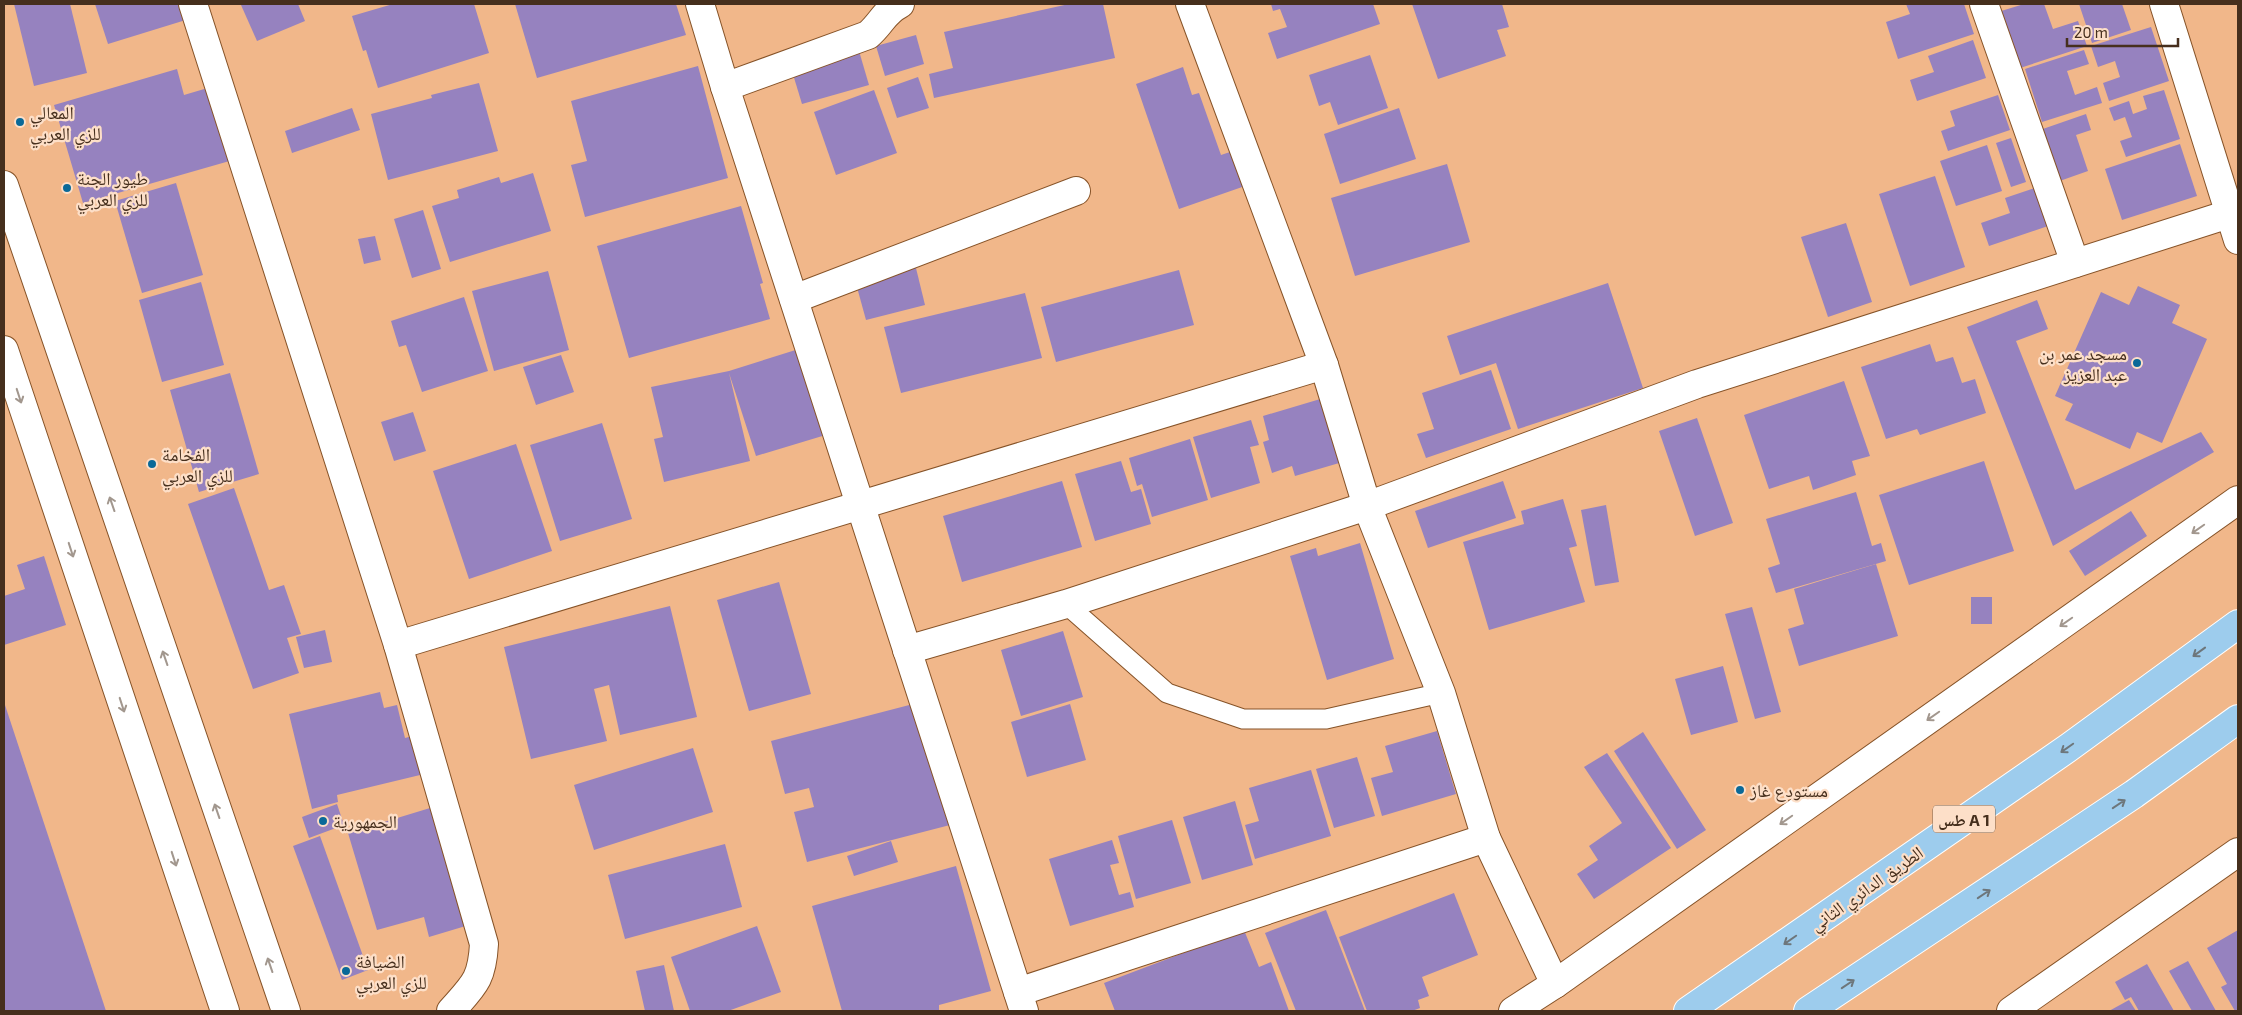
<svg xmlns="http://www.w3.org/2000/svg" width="2242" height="1015" font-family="'Exo 2','Noto Naskh Arabic',sans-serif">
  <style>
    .building { fill: #9682bf }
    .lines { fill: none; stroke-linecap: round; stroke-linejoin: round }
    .lane-casing { stroke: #865328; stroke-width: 21 }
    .street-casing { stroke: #865328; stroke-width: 30 }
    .secondary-casing { stroke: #865328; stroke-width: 30 }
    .highway-casing { stroke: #fff; stroke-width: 30 }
    .lane { stroke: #fff; stroke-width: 19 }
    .street { stroke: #fff; stroke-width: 28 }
    .secondary { stroke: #fff; stroke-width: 28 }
    .highway { stroke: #9dcced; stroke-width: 28 }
    .oneway { stroke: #a2978e }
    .oneway2 { stroke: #6d767b }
    .poi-dot { fill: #0a6998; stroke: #fddfc8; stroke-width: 2 }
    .labels { text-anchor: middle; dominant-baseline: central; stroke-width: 4.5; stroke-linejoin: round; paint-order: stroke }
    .shield { fill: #fddfc8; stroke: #7d6450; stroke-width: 1 }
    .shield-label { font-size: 16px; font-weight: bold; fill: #462f1d }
    .poi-label { font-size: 18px; fill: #462f1d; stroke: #fddfc8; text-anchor: start }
    .street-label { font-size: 18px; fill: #462f1d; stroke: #fddfc8 }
  </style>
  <rect width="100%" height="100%" fill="#f1b78a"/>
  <g class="building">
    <polygon points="14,4 70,4 87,73 34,86"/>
    <polygon points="95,4 184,4 189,19 108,44"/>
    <polygon points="243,4 298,4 305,21 257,41 241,5"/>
    <polygon points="393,4 474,4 489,53 378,88 366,50 363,51 352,16"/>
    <polygon points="515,4 676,4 686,35 537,78"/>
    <polygon points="1069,4 1103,4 1115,58 934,98 929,74 953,68 944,32"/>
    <polygon points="1271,4 1373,4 1380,24 1277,59 1268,33 1287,27 1280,9 1273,11"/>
    <polygon points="1412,4 1502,4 1509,27 1497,30 1506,56 1438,79"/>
    <polygon points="1906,4 1964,4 1974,34 1898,59 1886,22 1910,14"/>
    <polygon points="2024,4 2044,4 2053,29 2078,21 2087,46 2017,69 1998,12"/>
    <polygon points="2079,4 2122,4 2131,30 2092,43"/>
    <polygon points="2151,27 2169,81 2109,101 2103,83 2120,77 2115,61 2098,67 2091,46"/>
    <polygon points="916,35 924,64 885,76 876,46"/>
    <polygon points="1973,40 1986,78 1917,101 1910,80 1934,72 1928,56"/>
    <polygon points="2084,50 2089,64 2067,71 2075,95 2097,87 2102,103 2042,122 2025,69"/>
    <polygon points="859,51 869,85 802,104 792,71"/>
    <polygon points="1370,55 1388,108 1338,125 1330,102 1319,106 1309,75"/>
    <polygon points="698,66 728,178 585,217 571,165 587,161 571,101"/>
    <polygon points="1183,67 1192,95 1199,93 1221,155 1233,151 1245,186 1179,209 1136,84"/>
    <polygon points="177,69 184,95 211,87 233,160 83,203 54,105"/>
    <polygon points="918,77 929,108 897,118 887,88"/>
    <polygon points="479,83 498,151 388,180 371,114 432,98 431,95"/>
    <polygon points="874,90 897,153 836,175 814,112"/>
    <polygon points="2164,90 2180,139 2126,157 2120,141 2132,137 2125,117 2114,121 2109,108 2129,101 2133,114 2147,109 2143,96"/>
    <polygon points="1998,95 2010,130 1948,151 1941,131 1955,126 1950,111"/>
    <polygon points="352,108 360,130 292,153 285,131"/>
    <polygon points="1399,108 1416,159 1340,184 1324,134"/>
    <polygon points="2086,114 2091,130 2076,135 2088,171 2054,183 2037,131"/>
    <polygon points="2011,138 2026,182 2011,187 1996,143"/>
    <polygon points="2180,144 2197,196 2122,220 2105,169"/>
    <polygon points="1987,145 2002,191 1956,206 1940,161"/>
    <polygon points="1447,164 1470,242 1355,276 1331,198"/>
    <polygon points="533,173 551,231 450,262 432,206 459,198 457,190 499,177 501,183"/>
    <polygon points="1935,176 1965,267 1910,286 1879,194"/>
    <polygon points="176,183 203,275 142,293 115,201"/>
    <polygon points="2038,187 2051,225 1989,246 1981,223 2010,213 2005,198"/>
    <polygon points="741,206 763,283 760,284 770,319 629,358 597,246"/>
    <polygon points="423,210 441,269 412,278 394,219"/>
    <polygon points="1846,223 1872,302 1828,317 1801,237"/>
    <polygon points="375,236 381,260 364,264 358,239"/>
    <polygon points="915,264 925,305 866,320 855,280"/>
    <polygon points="1179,270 1194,325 1056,362 1041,307"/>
    <polygon points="548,271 569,350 494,371 472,291"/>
    <polygon points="201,282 224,365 162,382 139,300"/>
    <polygon points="1608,283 1643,388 1518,429 1496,363 1460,375 1447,336"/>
    <polygon points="2138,286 2180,305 2172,323 2207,339 2162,443 2137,432 2130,449 2065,420 2073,404 2055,396 2101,292 2129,305"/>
    <polygon points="1025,293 1042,358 901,393 884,327"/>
    <polygon points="464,297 488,371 422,392 406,345 399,347 391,321"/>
    <polygon points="2037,300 2048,329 2016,341 2075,490 2201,432 2214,452 2053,546 1967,327"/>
    <polygon points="1930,344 1936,362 1953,357 1962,383 1975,379 1986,413 1920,435 1917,429 1886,439 1861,367"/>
    <polygon points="802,348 829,434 756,456 729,373 750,461 664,482 654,439 663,437 651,387 729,371"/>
    <polygon points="561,355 574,392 536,405 523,367"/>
    <polygon points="1491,370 1511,429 1426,458 1417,434 1434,429 1422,393"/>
    <polygon points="230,373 259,474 199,492 170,390"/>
    <polygon points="1844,381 1870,456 1852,461 1856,475 1813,490 1809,476 1769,489 1744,415"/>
    <polygon points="1327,397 1346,461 1295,476 1292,466 1272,473 1263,442 1269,440 1263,416"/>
    <polygon points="413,412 426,451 394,461 381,422"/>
    <polygon points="1697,418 1733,523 1695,536 1659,431"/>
    <polygon points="1251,420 1259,445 1250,447 1260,483 1211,498 1193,437"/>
    <polygon points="602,423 632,519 560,541 530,445"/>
    <polygon points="1190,439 1208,500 1152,517 1142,484 1137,486 1129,458"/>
    <polygon points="516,444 552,551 469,579 433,471"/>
    <polygon points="1121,461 1131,492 1141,489 1151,524 1095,541 1075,474"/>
    <polygon points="1984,461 2014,551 1909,585 1879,495"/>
    <polygon points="1062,481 1082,547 962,582 943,516"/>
    <polygon points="1503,481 1516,518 1428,548 1415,511"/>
    <polygon points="234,488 269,590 284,585 301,634 287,638 299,673 253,689 188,504"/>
    <polygon points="1856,492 1872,546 1881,543 1886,561 1776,593 1768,568 1780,564 1766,519"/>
    <polygon points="1563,499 1577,546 1569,548 1585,602 1489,630 1463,542 1524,524 1521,511"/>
    <polygon points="1606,505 1619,582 1595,586 1581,510"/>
    <polygon points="2131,511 2147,536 2085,576 2069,551"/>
    <polygon points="1360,543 1394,659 1327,680 1290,556 1316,548 1318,556"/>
    <polygon points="44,556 66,625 4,645 4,596 25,589 17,565"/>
    <polygon points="1876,564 1898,636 1799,666 1788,629 1804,624 1794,589"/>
    <polygon points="779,582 811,694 749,711 717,600"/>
    <rect x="1971" y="597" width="21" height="27"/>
    <polygon points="670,606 697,717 620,735 609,685 594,689 607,741 531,759 504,647"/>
    <polygon points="1752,607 1781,712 1755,719 1725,614"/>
    <polygon points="325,630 332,662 304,668 296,637"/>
    <polygon points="1063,631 1083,697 1021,716 1001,650"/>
    <polygon points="1723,666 1738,722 1691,735 1675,679"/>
    <polygon points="380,692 384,708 397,705 405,738 435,730 445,769 337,795 338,802 312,809 289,714"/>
    <polygon points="4,702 106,1011 4,1011"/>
    <polygon points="917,703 950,825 807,862 794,812 814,807 809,788 785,794 771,741"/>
    <polygon points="1070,704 1086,760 1027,777 1011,722"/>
    <polygon points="1437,731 1456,794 1382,816 1371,778 1393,772 1385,746"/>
    <polygon points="1643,732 1706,830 1677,849 1614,751"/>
    <polygon points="693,748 713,812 594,850 574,785"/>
    <polygon points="1607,753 1671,848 1594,899 1577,874 1598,860 1589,846 1622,823 1584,767"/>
    <polygon points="1357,757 1375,816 1334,828 1316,769"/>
    <polygon points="1311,770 1331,836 1255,859 1245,825 1259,821 1249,788"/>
    <polygon points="453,801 489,919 429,937 424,917 377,930 348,833"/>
    <polygon points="1235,801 1253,865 1202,880 1183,817"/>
    <polygon points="337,804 344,825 309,838 302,817"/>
    <polygon points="1172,820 1191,883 1136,899 1118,836"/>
    <polygon points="320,836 368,970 342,980 293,846"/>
    <polygon points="1112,840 1119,863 1110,865 1119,895 1130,892 1134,907 1070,926 1049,859"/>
    <polygon points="891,841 898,862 854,876 847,856"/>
    <polygon points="725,844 742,907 625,939 608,875"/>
    <polygon points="956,866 991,991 939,1005 939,1011 842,1011 812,906"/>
    <polygon points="1454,893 1478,955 1422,977 1429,996 1418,1000 1420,1008 1412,1011 1367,1011 1339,937"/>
    <polygon points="1326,910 1365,1011 1296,1011 1265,933"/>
    <polygon points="757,926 781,992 728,1011 690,1011 671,957"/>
    <polygon points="1244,930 1259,967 1271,962 1289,1011 1115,1011 1104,983"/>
    <polygon points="2238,930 2238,1009 2235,1011 2221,987 2227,984 2207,948"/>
    <polygon points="2188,961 2216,1011 2192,1011 2169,971"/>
    <polygon points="2147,964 2174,1011 2139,1011 2131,997 2125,1000 2115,982"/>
    <polygon points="664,965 674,1011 645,1011 636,971"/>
    <polygon points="2129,1000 2136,1011 2109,1011"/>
  </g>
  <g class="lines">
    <g class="lane-casing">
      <polyline id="lane" points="1066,604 1167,693 1243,719 1326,719 1441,693"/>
    </g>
    <g class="street-casing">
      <g id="street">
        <path d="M193,4L398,645L484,944C482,980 474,985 451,1011"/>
        <polyline points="700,4 725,87 1024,1011"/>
        <polyline points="1190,4 1324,365 1367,506 1441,693 1486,838 1555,984"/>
        <polyline points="1984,4 2075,263"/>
        <polyline points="2164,4 2238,240"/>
        <path d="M725,87L868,35C882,23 884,12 900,4"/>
        <polyline points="794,299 1076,191"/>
        <polyline points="398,645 1324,365"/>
        <polyline points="907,650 1066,604 1367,506 1697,384 2229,214"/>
        <polyline points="1018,992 1486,838"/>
        <polyline points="1513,1011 1555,984 2238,500"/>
        <polyline points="2011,1011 2238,852"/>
      </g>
    </g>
    <g class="secondary-casing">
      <g id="secondary">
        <polyline points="4,185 286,1011"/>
        <polyline points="4,350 225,1011"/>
      </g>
    </g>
    <g class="highway-casing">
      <g id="highway">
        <polyline points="1688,1011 2068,748 2238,624"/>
        <polyline points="1808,1011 2134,794 2238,719"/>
      </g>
    </g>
    <use href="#lane" class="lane"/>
    <use href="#street" class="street"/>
    <use href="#secondary" class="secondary"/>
    <use href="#highway" class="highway"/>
  </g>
  <defs><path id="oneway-shaft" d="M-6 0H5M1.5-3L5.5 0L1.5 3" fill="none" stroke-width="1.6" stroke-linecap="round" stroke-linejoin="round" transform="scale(1.25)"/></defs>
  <g class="oneway">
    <use href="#oneway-shaft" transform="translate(19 396) rotate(72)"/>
    <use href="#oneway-shaft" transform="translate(112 504) rotate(-109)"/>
    <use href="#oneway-shaft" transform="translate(2198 529) rotate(145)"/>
    <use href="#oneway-shaft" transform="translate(71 550) rotate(72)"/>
    <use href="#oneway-shaft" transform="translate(2066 622) rotate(145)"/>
    <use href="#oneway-shaft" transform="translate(165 658) rotate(-109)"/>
    <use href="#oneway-shaft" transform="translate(122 705) rotate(72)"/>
    <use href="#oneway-shaft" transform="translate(1933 716) rotate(145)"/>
    <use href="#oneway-shaft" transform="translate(217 811) rotate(-109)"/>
    <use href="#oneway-shaft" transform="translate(1786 820) rotate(145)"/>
    <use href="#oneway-shaft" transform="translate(174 859) rotate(72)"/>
    <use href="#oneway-shaft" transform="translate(270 965) rotate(-109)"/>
  </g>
  <g class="oneway2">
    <use href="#oneway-shaft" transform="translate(2199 652) rotate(144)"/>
    <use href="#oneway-shaft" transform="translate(2067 748) rotate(145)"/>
    <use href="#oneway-shaft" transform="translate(2119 804) rotate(-34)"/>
    <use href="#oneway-shaft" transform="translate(1984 894) rotate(-34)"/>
    <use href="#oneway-shaft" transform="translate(1790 940) rotate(145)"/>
    <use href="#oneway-shaft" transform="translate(1848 984) rotate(-34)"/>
  </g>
  <g class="poi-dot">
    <circle cx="20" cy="122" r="5"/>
    <circle cx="67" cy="188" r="5"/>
    <circle cx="2137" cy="363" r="5"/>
    <circle cx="152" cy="464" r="5"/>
    <circle cx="1740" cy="790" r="5"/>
    <circle cx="323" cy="821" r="5"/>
    <circle cx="346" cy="971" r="5"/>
  </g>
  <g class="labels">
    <rect class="shield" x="1933" y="805.5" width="62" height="27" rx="4"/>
    <g class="shield-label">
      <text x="1964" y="819">طس A 1</text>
    </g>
    <g class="poi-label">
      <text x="30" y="112">المعالي<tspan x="30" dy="21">للزي العربي</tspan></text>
      <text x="77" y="178">طيور الجنة<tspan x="77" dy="21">للزي العربي</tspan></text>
      <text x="2127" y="353" text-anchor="end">مسجد عمر بن<tspan x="2127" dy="21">عبد العزيز</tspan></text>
      <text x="162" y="454">الفخامة<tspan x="162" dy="21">للزي العربي</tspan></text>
      <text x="1750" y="790">مستودع غاز</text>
      <text x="333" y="821">الجمهورية</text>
      <text x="356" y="961">الضيافة<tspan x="356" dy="21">للزي العربي</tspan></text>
    </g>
    <g class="street-label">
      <text transform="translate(1866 888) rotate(-35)">الطريق الدائري الثاني</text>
    </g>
  </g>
  <rect width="2242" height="1015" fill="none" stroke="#462f1d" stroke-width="10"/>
  <path d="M2067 38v8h111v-8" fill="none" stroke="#462f1d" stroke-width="2.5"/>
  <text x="2074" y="38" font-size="15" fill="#462f1d" stroke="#fddfc8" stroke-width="4" paint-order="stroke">20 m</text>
</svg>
